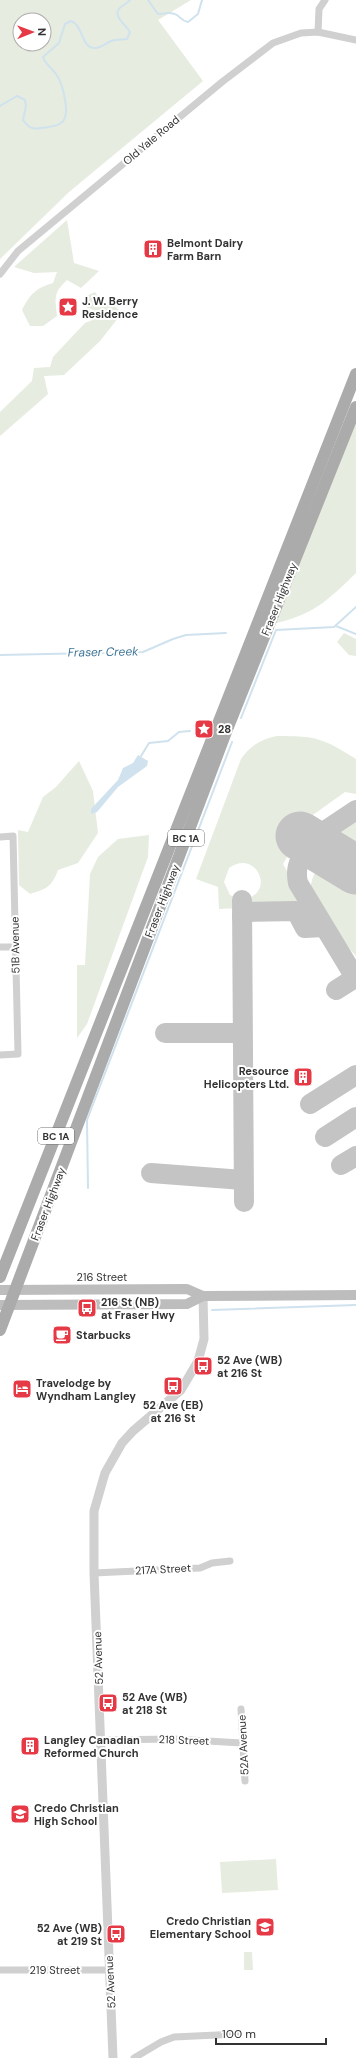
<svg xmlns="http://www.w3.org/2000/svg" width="356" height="2058" font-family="'DM Sans',sans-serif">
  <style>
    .green { fill: #e6ecdf; fill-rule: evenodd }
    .water { fill: #cfe2ee }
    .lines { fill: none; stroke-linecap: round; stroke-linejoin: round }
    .stream { stroke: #cfe2ee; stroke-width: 2 }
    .taxiway { stroke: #c4c4c4; stroke-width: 20 }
    .runway { stroke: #c4c4c4; stroke-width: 49 }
    .minor { stroke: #d0d0d0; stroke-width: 7 }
    .tertiary { stroke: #d0d0d0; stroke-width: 9 }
    .secondary { stroke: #bdbdbd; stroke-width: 10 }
    .primary { stroke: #ababab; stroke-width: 12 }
    .labels { text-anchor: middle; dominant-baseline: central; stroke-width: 4; stroke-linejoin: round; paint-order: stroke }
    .shield { fill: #fff; stroke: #707070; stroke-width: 1 }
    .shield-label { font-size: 10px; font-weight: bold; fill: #333 }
    .street-label { font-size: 11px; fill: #333; stroke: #fff }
    .poi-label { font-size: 11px; font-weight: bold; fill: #333; stroke: #fff; text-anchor: start }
    .water-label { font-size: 12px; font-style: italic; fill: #3f7597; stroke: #fff }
  </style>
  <rect width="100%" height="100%" fill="#fff"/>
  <g class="green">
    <path d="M0,0H191L158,20L203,81L69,192L0,259ZM20,20H44V44H20Z"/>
    <path d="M67,220L74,263L99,271L81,288L67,280C53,293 55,298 57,316L43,326H30L22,310C30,294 36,288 53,283L57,272L34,273L14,267Z"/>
    <polygon points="95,292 102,303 110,301 122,313 100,341 64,375 44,376 48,394 0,436 0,412 32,381 34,368 50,367 53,357 85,323 100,317 101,313 86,307 84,297"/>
    <path d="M356,407V573C326,602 313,615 272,624Z"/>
    <polygon points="344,633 356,639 356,656 349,655 337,642"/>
    <path d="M277,736C317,736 322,738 356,759V794L345,792L310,817L283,864L304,902L299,907H247V899C276,889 254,849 229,868L224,882L230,895L239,899V908L219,909L218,887L196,879L241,759C250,746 261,739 277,736Z"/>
    <path d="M79,761L93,791L98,833L78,863L58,870C52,887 46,889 30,894L19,885L18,830L28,832L43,797L56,787Z"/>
    <polygon points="356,816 356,855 342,846 337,833 341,826"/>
    <polygon points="149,835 148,857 87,1024 77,1038 77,965 85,965 90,874 98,857 118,839"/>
    <path d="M328,867L356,884V956C346,946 313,906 311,893C310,884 312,877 317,870Z"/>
    <polygon points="276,1859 278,1890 222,1893 220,1862"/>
    <polygon points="244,1952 252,1952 253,1970 244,1970"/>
  </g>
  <polygon class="water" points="138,755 148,761 147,766 118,787 97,812 91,814 91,809 118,780 123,768 133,763"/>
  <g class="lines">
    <g class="stream">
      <path d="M148,0L158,14C164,14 170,11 177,15C181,18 182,21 188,22L198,14L202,0"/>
      <path d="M0,106L17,96L25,100L26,106L23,120C28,127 32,130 41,128C47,127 56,127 61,123C72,116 62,82 56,74C52,68 45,64 43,57L59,43L65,24L71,21C83,25 81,47 94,48C100,49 106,43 111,41C117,39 122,40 127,39L130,32C127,26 113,17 119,9C122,5 127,4 130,0"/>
      <polyline points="336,626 356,634"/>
      <polyline points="0,655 143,652 173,639 186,635 226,633"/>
      <polyline points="241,718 276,630 334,627 356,607"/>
      <polyline points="141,756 149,743 168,741 179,732 190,731"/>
      <polyline points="88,1188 87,1120 232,742"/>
      <polyline points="212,1310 356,1305"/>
    </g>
    <g class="taxiway">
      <path d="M327,852L310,850C298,858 295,868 298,883L356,979"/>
      <polyline points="327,852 321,843 322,834 326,830 356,810"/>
      <polyline points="242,900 244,1202"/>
      <polyline points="242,917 244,912 296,911 305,928 324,927"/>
      <polyline points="336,990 355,978"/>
      <polyline points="165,1033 242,1033"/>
      <polyline points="310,1104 356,1075"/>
      <polyline points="325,1137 356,1117"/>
      <polyline points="341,1165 356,1156"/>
      <polyline points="151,1173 243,1180"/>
    </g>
    <polyline class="runway" points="300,836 356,870"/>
    <g class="minor">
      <polyline points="318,32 319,9 325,0"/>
      <polyline points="0,274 18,251 222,82 273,43 301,33 318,32 356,40"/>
      <polyline points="0,837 13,836 18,1054 0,1055"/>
      <polyline points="0,947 15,947"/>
      <polyline points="94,1573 200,1568 212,1563 230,1561"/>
      <polyline points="241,1709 245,1781"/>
      <polyline points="101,1740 173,1739 242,1743"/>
      <polyline points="0,1970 109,1970"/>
      <polyline points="134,2058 161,2042 174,2037 238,2034"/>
    </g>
    <polyline class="tertiary" points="113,2058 94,1573 94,1511 105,1473 122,1443 133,1431 181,1390 198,1361 204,1339 203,1296"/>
    <g class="secondary">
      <polyline points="0,1290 187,1289 203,1296"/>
      <polyline points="0,1305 187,1304 203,1296 356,1295"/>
    </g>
    <g class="primary">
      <polyline points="0,1277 356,374"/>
      <polyline points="0,1330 226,732 356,407"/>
    </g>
  </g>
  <defs>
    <g id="building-square" transform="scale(1)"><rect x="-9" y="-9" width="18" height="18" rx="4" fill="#e63946" stroke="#fff"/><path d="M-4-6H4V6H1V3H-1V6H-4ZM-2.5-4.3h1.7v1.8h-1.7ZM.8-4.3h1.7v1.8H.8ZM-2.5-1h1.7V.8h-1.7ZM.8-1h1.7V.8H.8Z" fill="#fff"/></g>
    <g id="sight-square" transform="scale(1)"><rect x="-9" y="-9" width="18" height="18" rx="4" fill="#e63946" stroke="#fff"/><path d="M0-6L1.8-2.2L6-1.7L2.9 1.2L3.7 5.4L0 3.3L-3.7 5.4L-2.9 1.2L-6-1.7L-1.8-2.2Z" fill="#fff"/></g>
    <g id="bus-square" transform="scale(1)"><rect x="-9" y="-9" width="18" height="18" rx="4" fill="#e63946" stroke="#fff"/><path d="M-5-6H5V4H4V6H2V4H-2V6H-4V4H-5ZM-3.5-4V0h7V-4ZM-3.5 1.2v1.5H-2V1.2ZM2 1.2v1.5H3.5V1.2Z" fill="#fff"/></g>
    <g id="cafe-square" transform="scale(1)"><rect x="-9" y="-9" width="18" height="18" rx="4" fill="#e63946" stroke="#fff"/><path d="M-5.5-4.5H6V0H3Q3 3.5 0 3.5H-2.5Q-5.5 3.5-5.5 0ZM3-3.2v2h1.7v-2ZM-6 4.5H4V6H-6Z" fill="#fff"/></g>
    <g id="hotel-square" transform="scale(1)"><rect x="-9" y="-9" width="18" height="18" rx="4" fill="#e63946" stroke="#fff"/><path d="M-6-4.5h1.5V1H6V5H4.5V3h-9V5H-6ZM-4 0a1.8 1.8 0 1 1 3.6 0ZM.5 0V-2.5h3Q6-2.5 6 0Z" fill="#fff"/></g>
    <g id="school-square" transform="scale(1)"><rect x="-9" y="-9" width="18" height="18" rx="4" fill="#e63946" stroke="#fff"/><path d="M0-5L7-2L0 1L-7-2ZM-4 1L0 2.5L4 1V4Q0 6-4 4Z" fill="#fff"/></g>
  </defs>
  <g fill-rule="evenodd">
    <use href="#building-square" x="153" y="249"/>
    <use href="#sight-square" x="68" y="307"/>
    <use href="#sight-square" x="204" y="729"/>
    <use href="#building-square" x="303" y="1077"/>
    <use href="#bus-square" x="87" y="1308"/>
    <use href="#cafe-square" x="62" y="1335"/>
    <use href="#bus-square" x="203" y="1366"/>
    <use href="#bus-square" x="173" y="1386"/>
    <use href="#hotel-square" x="22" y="1389"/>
    <use href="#bus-square" x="108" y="1703"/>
    <use href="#building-square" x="30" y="1746"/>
    <use href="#school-square" x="20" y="1814"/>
    <use href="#school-square" x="265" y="1927"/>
    <use href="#bus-square" x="116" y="1934"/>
  </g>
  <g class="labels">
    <g class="shield">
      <rect x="168" y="830" width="36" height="16" rx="3"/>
      <rect x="38" y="1128" width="36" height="16" rx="3"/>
    </g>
    <g class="shield-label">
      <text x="186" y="838">BC 1A</text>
      <text x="56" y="1136">BC 1A</text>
    </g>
    <g class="street-label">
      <text transform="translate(151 140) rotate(-40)">Old Yale Road</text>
      <text transform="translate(279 599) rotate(-68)">Fraser Highway</text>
      <text transform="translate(162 901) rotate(-69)">Fraser Highway</text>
      <text transform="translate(15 945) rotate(-91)">51B Avenue</text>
      <text transform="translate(48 1204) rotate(-69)">Fraser Highway</text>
      <text x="102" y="1277">216 Street</text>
      <text transform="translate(163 1569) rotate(-3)">217A Street</text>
      <text transform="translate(98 1658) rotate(-92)">52 Avenue</text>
      <text transform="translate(184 1740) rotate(2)">218 Street</text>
      <text transform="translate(243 1745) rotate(-93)">52A Avenue</text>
      <text x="55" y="1970">219 Street</text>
      <text transform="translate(110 1982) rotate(-93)">52 Avenue</text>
    </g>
    <g class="poi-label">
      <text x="167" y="243">Belmont Dairy<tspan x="167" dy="13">Farm Barn</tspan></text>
      <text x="82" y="301">J. W. Berry<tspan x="82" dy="13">Residence</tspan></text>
      <text x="218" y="729">28</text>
      <text x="289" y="1071" text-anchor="end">Resource<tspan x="289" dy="13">Helicopters Ltd.</tspan></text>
      <text x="101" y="1302">216 St (NB)<tspan x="101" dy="13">at Fraser Hwy</tspan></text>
      <text x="76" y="1335">Starbucks</text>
      <text x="217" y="1360">52 Ave (WB)<tspan x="217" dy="13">at 216 St</tspan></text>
      <text x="36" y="1383">Travelodge by<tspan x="36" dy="13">Wyndham Langley</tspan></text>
      <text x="173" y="1405" text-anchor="middle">52 Ave (EB)<tspan x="173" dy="13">at 216 St</tspan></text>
      <text x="122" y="1697">52 Ave (WB)<tspan x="122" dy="13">at 218 St</tspan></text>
      <text x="44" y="1740">Langley Canadian<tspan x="44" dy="13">Reformed Church</tspan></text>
      <text x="34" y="1808">Credo Christian<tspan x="34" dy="13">High School</tspan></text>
      <text x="251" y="1921" text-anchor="end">Credo Christian<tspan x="251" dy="13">Elementary School</tspan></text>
      <text x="102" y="1928" text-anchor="end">52 Ave (WB)<tspan x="102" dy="13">at 219 St</tspan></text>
    </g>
    <g class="water-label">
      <text transform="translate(103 652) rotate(-1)">Fraser Creek</text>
    </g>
  </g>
  <g transform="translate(32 32) rotate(89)"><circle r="19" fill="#ffffff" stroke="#adadad"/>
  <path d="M0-3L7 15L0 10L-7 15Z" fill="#e63946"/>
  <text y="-6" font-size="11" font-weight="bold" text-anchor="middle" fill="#333333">N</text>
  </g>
  <path d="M216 2038v6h110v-6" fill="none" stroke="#333333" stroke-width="2"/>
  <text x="222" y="2038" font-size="12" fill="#333333" stroke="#ffffff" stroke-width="3" paint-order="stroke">100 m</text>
</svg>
